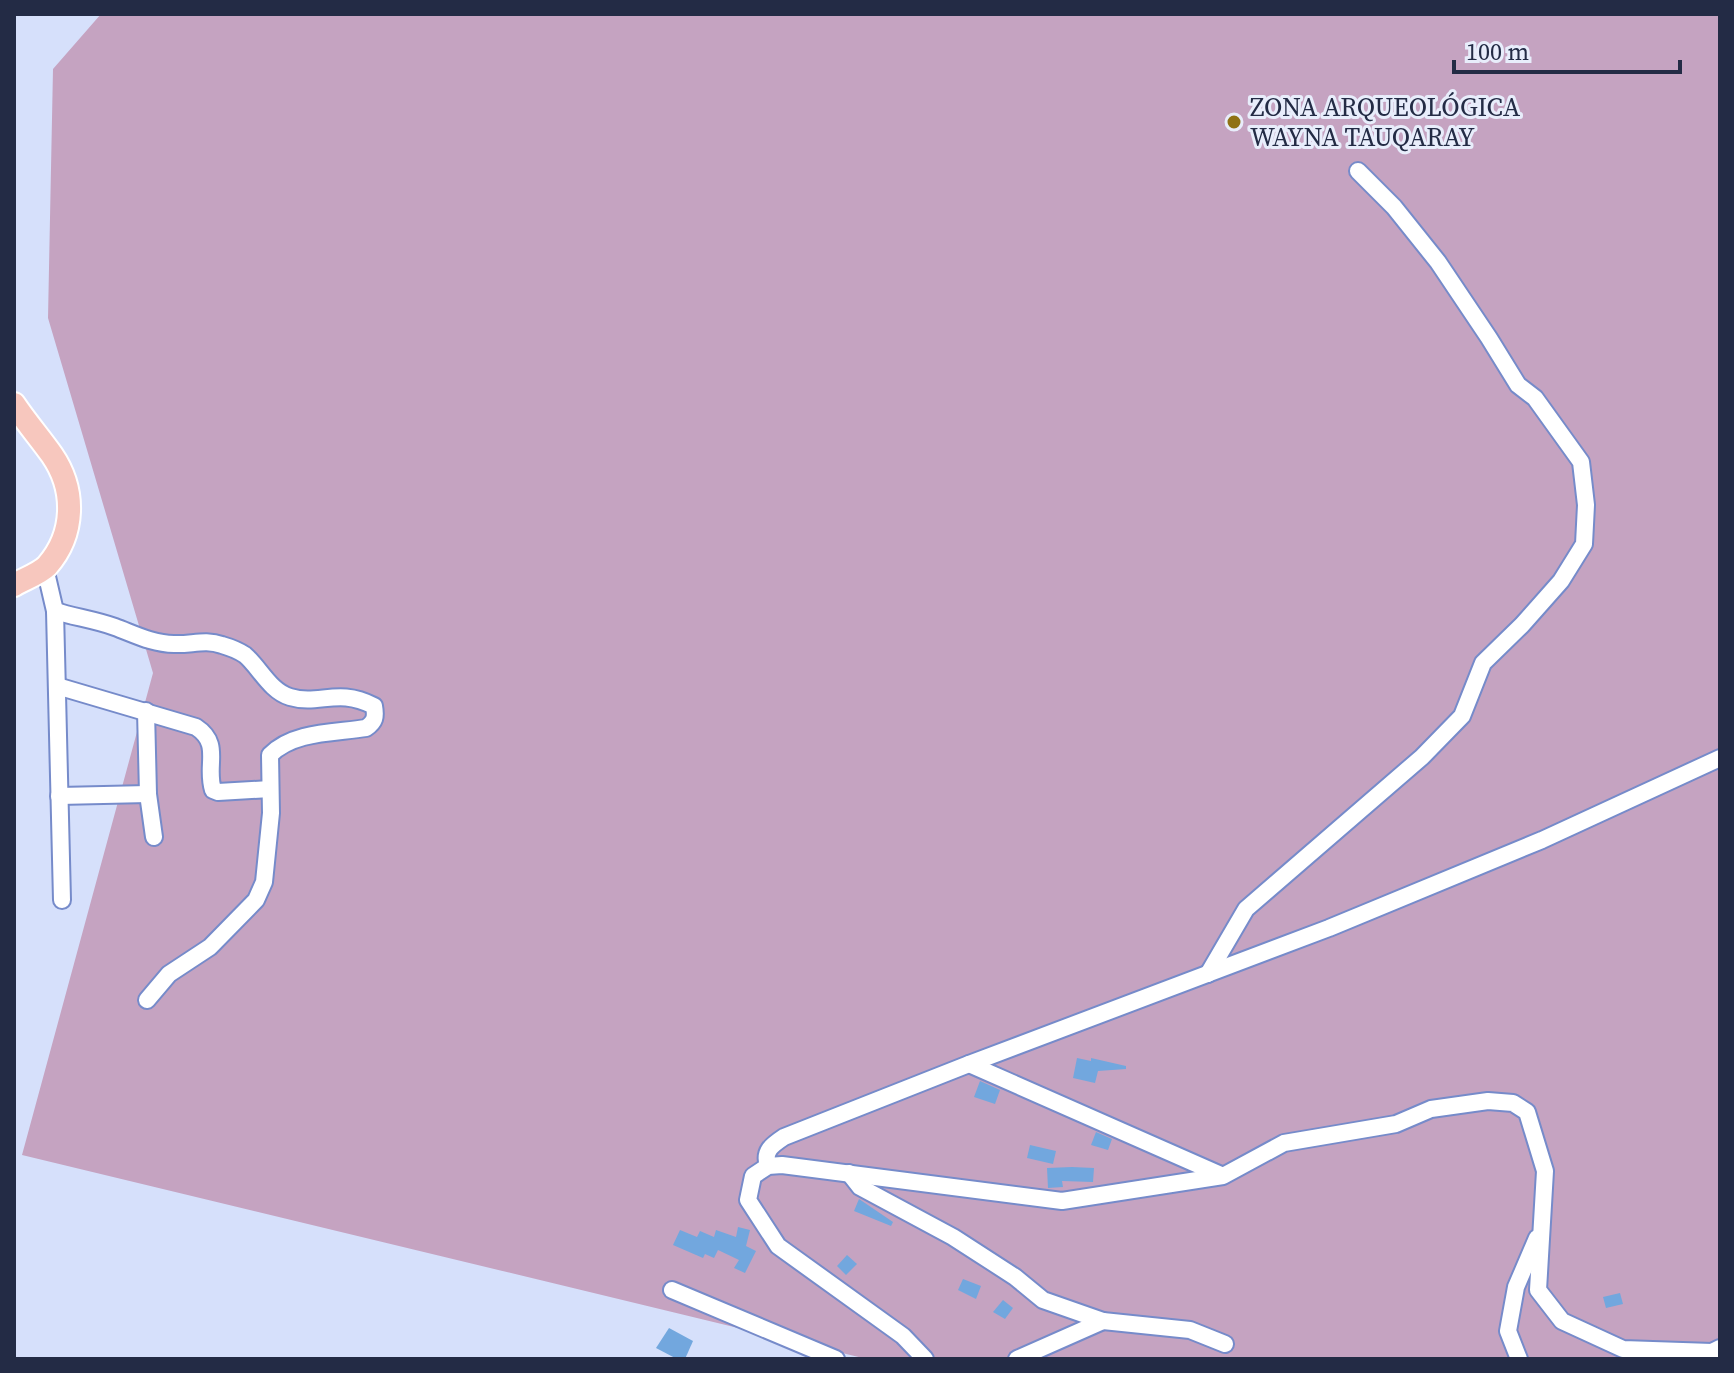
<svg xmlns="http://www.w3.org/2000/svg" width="1734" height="1373" font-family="'Source Serif 4',serif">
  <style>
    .green { fill: #c5a3c1 }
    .building { fill: #72a7de }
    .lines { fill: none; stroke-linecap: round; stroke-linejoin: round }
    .minor-casing { stroke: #768bca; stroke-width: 20 }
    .major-casing { stroke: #fff; stroke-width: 26 }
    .minor { stroke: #fff; stroke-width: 16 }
    .major { stroke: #f7c7be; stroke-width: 22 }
    .poi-dot { fill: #8f7216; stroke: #e8edfb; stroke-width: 3 }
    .labels { text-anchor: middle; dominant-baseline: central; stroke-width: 6; stroke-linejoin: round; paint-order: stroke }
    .poi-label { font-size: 26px; fill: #232b45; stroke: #e8edfb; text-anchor: start }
  </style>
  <rect width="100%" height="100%" fill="#d6e0fb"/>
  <polygon class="green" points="101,14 1720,14 1720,1359 867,1359 22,1155 153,673 48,318 53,69"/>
  <g class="building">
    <polygon points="1077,1058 1091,1061 1091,1058 1126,1066 1126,1069 1098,1071 1095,1083 1073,1078"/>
    <polygon points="980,1081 1000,1090 995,1104 974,1097"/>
    <polygon points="1096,1132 1112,1139 1108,1150 1091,1145"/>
    <polygon points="1030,1145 1056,1151 1053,1164 1027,1158"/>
    <polygon points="1072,1167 1094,1168 1093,1182 1062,1181 1063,1187 1048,1188 1047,1168"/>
    <polygon points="859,1199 893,1222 891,1226 854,1211"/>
    <polygon points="738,1227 750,1230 746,1246 756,1251 745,1273 734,1268 739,1260 718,1250 714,1258 705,1254 703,1258 673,1245 680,1230 697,1237 700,1231 714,1237 716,1230 736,1237"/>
    <polygon points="847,1255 857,1264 846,1275 837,1266"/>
    <polygon points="963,1279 981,1286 976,1299 958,1290"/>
    <polygon points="1620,1293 1623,1304 1606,1308 1603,1297"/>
    <polygon points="1003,1300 1013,1308 1005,1319 993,1312"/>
    <polygon points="669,1328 693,1341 685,1359 677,1359 656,1348"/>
  </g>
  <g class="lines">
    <g class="minor-casing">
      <g id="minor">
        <polyline points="45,568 55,611 62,900"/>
        <path d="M55,611C74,617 96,620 115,627C134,634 153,644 174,644C191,645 205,639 222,645C229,647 239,651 245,655C260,668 270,691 290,697C320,706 337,687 374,706C376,717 375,722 366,728C335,733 293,731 270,755L271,813L264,882L256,900L210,947L169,974L147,1000"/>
        <path d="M57,686L196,727C222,744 205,765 213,790L218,792L270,789"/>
        <polyline points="146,711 148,794 154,837"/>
        <polyline points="59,796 148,794"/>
        <polyline points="1208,974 1246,909 1422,757 1462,716 1483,663 1522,625 1561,581 1584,544 1586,505 1581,462 1535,398 1518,385 1489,338 1438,262 1394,207 1358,171"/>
        <polyline points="969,1064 1221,1175"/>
        <path d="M768,1166C763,1151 772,1145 784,1137L969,1064L1329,928L1542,840L1720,758"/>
        <polyline points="849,1173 860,1187 953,1237 1015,1277 1043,1300 1103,1321 1017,1359"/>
        <polyline points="672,1290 836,1359"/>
        <polyline points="1103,1321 1190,1330 1225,1344"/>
        <polyline points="925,1359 903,1336 778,1246 748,1200 753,1176 768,1166 782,1165 1062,1201 1223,1176 1284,1143 1396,1124 1431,1109 1488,1101 1513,1103 1527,1112 1545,1171 1538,1290 1562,1321 1623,1349 1712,1352 1720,1348"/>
        <polyline points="1519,1359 1508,1331 1516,1287 1537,1238"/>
      </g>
    </g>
    <g class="major-casing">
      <path id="major" d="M14,404C26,422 40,438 52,455C76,490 75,534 47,566C39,574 24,579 14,585"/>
    </g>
    <use href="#minor" class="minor"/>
    <use href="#major" class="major"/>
  </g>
  <circle class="poi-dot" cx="1234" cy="122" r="8"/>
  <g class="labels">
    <g class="poi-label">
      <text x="1250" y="107">ZONA ARQUEOLÓGICA<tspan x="1250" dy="30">WAYNA TAUQARAY</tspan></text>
    </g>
  </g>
  <rect width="1734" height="1373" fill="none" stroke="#232b45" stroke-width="32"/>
  <path d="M1454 60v12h226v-12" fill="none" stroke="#232b45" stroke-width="4"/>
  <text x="1466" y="60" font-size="24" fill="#232b45" stroke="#e8edfb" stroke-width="6" paint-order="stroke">100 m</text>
</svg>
